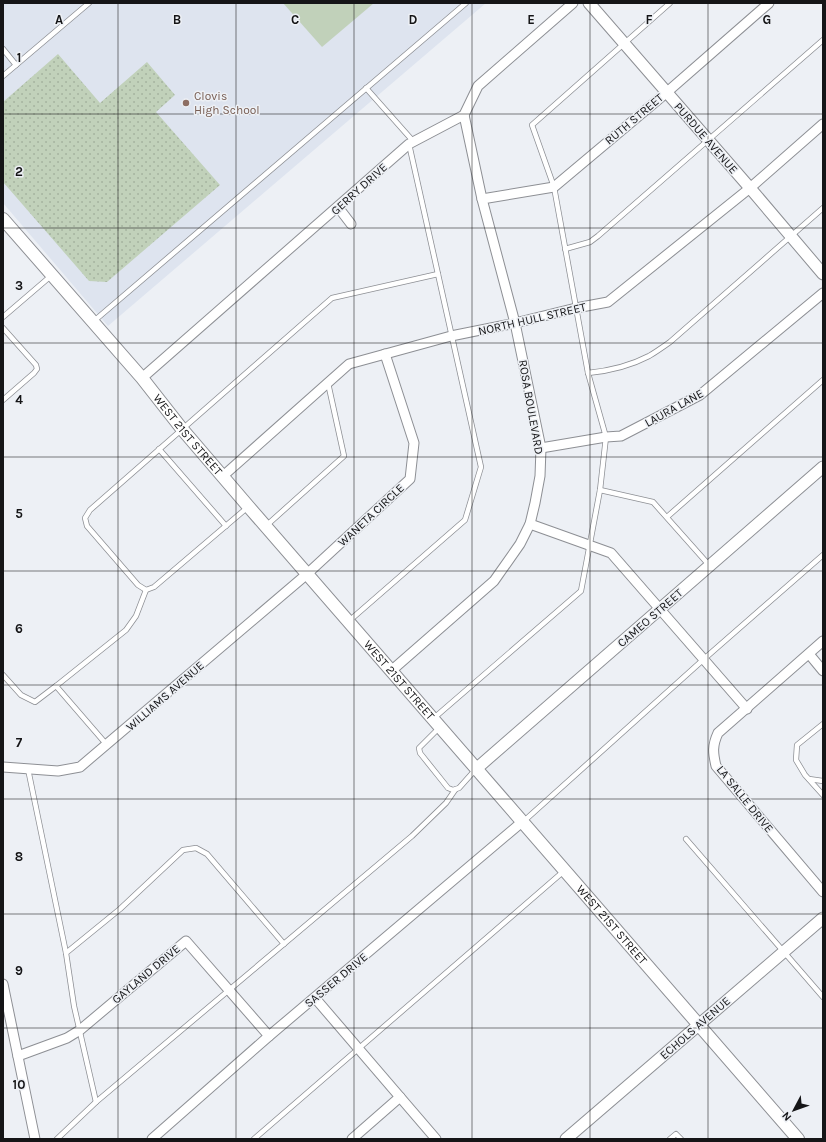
<svg xmlns="http://www.w3.org/2000/svg" width="826" height="1142" font-family="Karla,sans-serif">
  <style>
    .built { fill: #dee4ef }
    .grass { fill: url(#grass-dots) }
    .garden { fill: #c1d1ba }
    .lines { fill: none; stroke-linecap: round; stroke-linejoin: round }
    .service-casing { stroke: #8d8f94; stroke-width: 6 }
    .minor-casing { stroke: #8d8f94; stroke-width: 11 }
    .tertiary-casing { stroke: #8d8f94; stroke-width: 13 }
    .secondary-casing { stroke: #8d8f94; stroke-width: 14 }
    .service { stroke: #fff; stroke-width: 4.5 }
    .minor { stroke: #fff; stroke-width: 9 }
    .tertiary { stroke: #fff; stroke-width: 11 }
    .secondary { stroke: #fff; stroke-width: 12 }
    .grid { fill: none; stroke: #151517; stroke-width: 1; stroke-opacity: 0.55 }
    .education-dot { fill: #8d6e63; stroke: #edf0f5; stroke-width: 1.5 }
    .labels { text-anchor: middle; dominant-baseline: central; stroke-width: 3; stroke-linejoin: round; paint-order: stroke }
    .education-label { font-size: 12px; fill: #785e54; stroke: #edf0f5; text-anchor: start }
    .street-label { font-size: 12px; fill: #151517; stroke: #edf0f5 }
    .grid-label { font-size: 13px; text-anchor: middle; font-weight: bold; fill: #151517; stroke: #edf0f5; stroke-width: 3; stroke-linejoin: round; paint-order: stroke }
  </style>
  <defs>
    <pattern id="grass-dots" width="8" height="8" patternUnits="userSpaceOnUse"><rect width="8" height="8" fill="#c1d1ba"/><path d="M2 2h.1M6 6h.1" fill="none" stroke="#a5b39f" stroke-width="1.8" stroke-linecap="round"/></pattern>
  </defs>
  <rect width="100%" height="100%" fill="#edf0f5"/>
  <polygon class="built" points="3,3 486,3 108,326 3,203"/>
  <polygon class="grass" points="58,54 100,103 147,62 175,95 156,112 220,185 107,282 89,281 3,182 3,102"/>
  <polygon class="garden" points="283,3 374,3 322,47"/>
  <g class="lines">
    <g class="service-casing">
      <g id="service">
        <polyline points="3,49 16,65"/>
        <polyline points="3,76 89,3"/>
        <polyline points="366,88 413,141"/>
        <polyline points="565,249 590,242 598,236 823,40"/>
        <polyline points="3,317 52,275"/>
        <polyline points="94,321 466,3"/>
        <polyline points="3,328 36,365 37,369 34,373 3,400"/>
        <path d="M588,373C608,371 630,366 649,356C656,352 663,347 670,342L823,208"/>
        <polyline points="159,449 226,526"/>
        <polyline points="600,490 653,502 709,565"/>
        <polyline points="248,507 154,587 146,590 138,585 87,526 85,518 90,510 332,298 438,274"/>
        <polyline points="667,517 823,380"/>
        <polyline points="267,525 344,456 328,383"/>
        <polyline points="349,621 465,520 481,467 409,144"/>
        <polyline points="3,675 21,695 35,702 56,686"/>
        <polyline points="434,718 581,591 600,490 606,437 588,373 554,187 532,125 670,3"/>
        <polyline points="823,724 797,745 796,760 805,775 823,795"/>
        <polyline points="439,728 419,748 420,753 448,788 453,790 459,788 476,769"/>
        <polyline points="107,745 56,686 126,630 136,616 146,590"/>
        <polyline points="28,769 66,953"/>
        <polyline points="809,779 823,781"/>
        <polyline points="524,821 704,659 823,555"/>
        <polyline points="686,839 823,997"/>
        <polyline points="96,1102 74,1006 66,953 120,909 183,850 196,848 207,854 284,944"/>
        <polyline points="57,1139 96,1102 412,836 446,803 455,790"/>
        <polyline points="254,1139 564,871"/>
        <polyline points="670,1139 676,1134 681,1139"/>
      </g>
    </g>
    <g class="minor-casing">
      <g id="minor">
        <polyline points="482,199 554,187 666,93 769,3"/>
        <polyline points="338,207 351,224"/>
        <polyline points="142,378 409,144 464,115 478,86 573,3"/>
        <polyline points="541,448 606,437 621,436 700,395 823,293"/>
        <polyline points="223,476 349,364 451,336 515,323 576,308 608,302 750,188 823,124"/>
        <polyline points="530,524 611,553 747,709"/>
        <path d="M823,641L718,733C712,746 713,753 716,766L823,892"/>
        <polyline points="809,654 823,671"/>
        <polyline points="391,671 494,581 520,544 530,524 535,503 540,476 541,448 536,424 515,323 482,199 464,115"/>
        <polyline points="3,767 58,771 80,767 307,574 410,479 414,443 385,354"/>
        <polyline points="3,984 35,1139"/>
        <polyline points="315,998 436,1139"/>
        <polyline points="18,1056 67,1038 80,1030 186,941 269,1036"/>
        <polyline points="152,1139 269,1036 522,822"/>
        <polyline points="352,1139 400,1097"/>
      </g>
    </g>
    <g class="tertiary-casing">
      <g id="tertiary">
        <polyline points="589,3 750,188 823,274"/>
        <polyline points="476,769 823,467"/>
        <polyline points="566,1139 823,918"/>
      </g>
    </g>
    <g class="secondary-casing">
      <g id="secondary">
        <path id="s1" d="M3,219L142,378L182,429L248,506L798,1139"/>
      </g>
    </g>
    <use href="#service" class="service"/>
    <use href="#minor" class="minor"/>
    <use href="#tertiary" class="tertiary"/>
    <use href="#secondary" class="secondary"/>
  </g>
  <path class="grid" d="M118,3V1139M236,3V1139M354,3V1139M472,3V1139M590,3V1139M708,3V1139M3,114H823M3,228H823M3,343H823M3,457H823M3,571H823M3,685H823M3,799H823M3,914H823M3,1028H823"/>
  <circle class="education-dot" cx="186" cy="103" r="4"/>
  <g class="labels">
    <g class="education-label">
      <text x="194" y="96">Clovis<tspan x="194" dy="14">High School</tspan></text>
    </g>
    <g class="street-label">
      <text transform="translate(634 119) rotate(-40)">RUTH STREET</text>
      <text transform="translate(706 138) rotate(49)">PURDUE AVENUE</text>
      <text transform="translate(359 189) rotate(-42)">GERRY DRIVE</text>
      <text transform="translate(532 319) rotate(-13)">NORTH HULL STREET</text>
      <text transform="translate(531 407) rotate(80)">ROSA BOULEVARD</text>
      <text transform="translate(674 408) rotate(-29)">LAURA LANE</text>
      <text stroke="none"><textPath href="#s1" startOffset="284">WEST 21ST STREET</textPath></text>
      <text transform="translate(371 515) rotate(-43)">WANETA CIRCLE</text>
      <text transform="translate(650 618) rotate(-41)">CAMEO STREET</text>
      <text stroke="none"><textPath href="#s1" startOffset="608">WEST 21ST STREET</textPath></text>
      <text transform="translate(165 696) rotate(-41)">WILLIAMS AVENUE</text>
      <text transform="translate(745 799) rotate(51)">LA SALLE DRIVE</text>
      <text stroke="none"><textPath href="#s1" startOffset="932">WEST 21ST STREET</textPath></text>
      <text transform="translate(146 974) rotate(-40)">GAYLAND DRIVE</text>
      <text transform="translate(336 980) rotate(-40)">SASSER DRIVE</text>
      <text transform="translate(695 1028) rotate(-41)">ECHOLS AVENUE</text>
    </g>
  </g>
  <g class="grid-label">
    <text x="59" y="24">A</text>
    <text x="177" y="24">B</text>
    <text x="295" y="24">C</text>
    <text x="413" y="24">D</text>
    <text x="531" y="24">E</text>
    <text x="649" y="24">F</text>
    <text x="767" y="24">G</text>
    <text x="19" y="62">1</text>
    <text x="19" y="176">2</text>
    <text x="19" y="290">3</text>
    <text x="19" y="404">4</text>
    <text x="19" y="518">5</text>
    <text x="19" y="633">6</text>
    <text x="19" y="747">7</text>
    <text x="19" y="861">8</text>
    <text x="19" y="975">9</text>
    <text x="19" y="1089">10</text>
  </g>
  <rect width="826" height="1142" fill="none" stroke="#151517" stroke-width="8"/>
  <g transform="translate(794 1110) rotate(229)" stroke="#edf0f5" stroke-width="3" paint-order="stroke">
  <path d="M0-3L7 15L0 10L-7 15Z" fill="#151517"/>
  <text y="-6" font-size="11" font-weight="bold" text-anchor="middle" fill="#151517">N</text>
  </g>
</svg>
